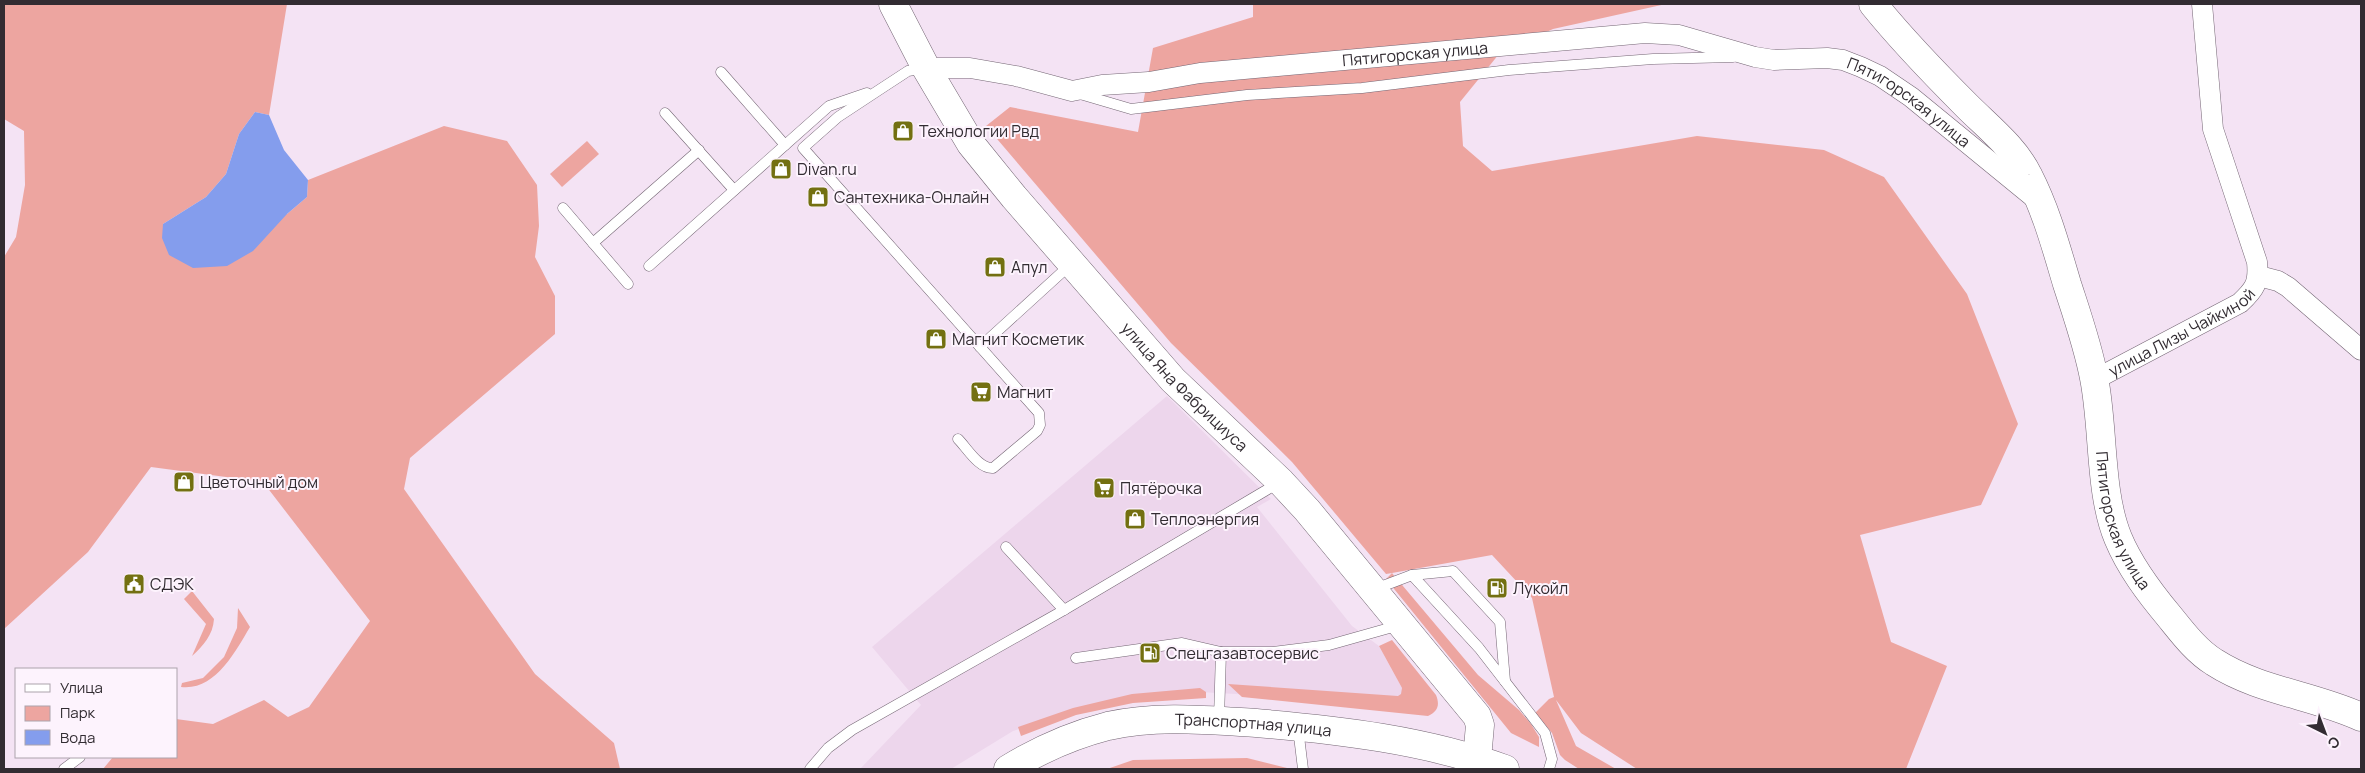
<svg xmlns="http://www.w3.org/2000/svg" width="2365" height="773" font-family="Manrope,sans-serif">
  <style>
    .built { fill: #edd6ec }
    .green { fill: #eda5a0 }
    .water { fill: #849ded }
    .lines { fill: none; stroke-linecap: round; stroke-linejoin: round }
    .lane-casing { stroke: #746674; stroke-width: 11 }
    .street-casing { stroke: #746674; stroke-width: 21 }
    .secondary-casing { stroke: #746674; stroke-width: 29 }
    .lane { stroke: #fff; stroke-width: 10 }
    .street { stroke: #fff; stroke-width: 20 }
    .secondary { stroke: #fff; stroke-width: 28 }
    .labels { text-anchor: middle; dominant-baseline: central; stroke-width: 4; stroke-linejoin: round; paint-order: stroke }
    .street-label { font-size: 16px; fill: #322c32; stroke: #fdf3fd }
    .poi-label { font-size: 16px; fill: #322c32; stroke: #fdf3fd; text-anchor: start }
  </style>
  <rect width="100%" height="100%" fill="#f4e3f4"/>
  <polygon class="built" points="1167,396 1271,499 1257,507 1352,626 1379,646 1407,697 1400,703 1199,692 1108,702 1013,731 951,769 860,769 921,705 872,647"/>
  <g class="green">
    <polygon points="4,4 287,4 269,115 255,112 239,134 226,174 206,197 163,224 287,214 307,197 308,180 444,126 507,141 537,185 539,226 535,257 555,296 555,334 410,458 404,489 535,674 614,743 620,769 103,769 113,757 176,757 176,719 213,724 264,700 288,717 309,707 370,621 263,482 151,467 88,552 4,629 4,257 16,237 25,185 24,131 4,119"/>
    <polygon points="1253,4 1666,4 1553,29 1499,54 1460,102 1463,146 1492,171 1697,136 1824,150 1884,177 1967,294 2018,424 1981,505 1860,535 1891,642 1947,666 1906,769 1637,769 1581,733 1556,700 1576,746 1616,769 1579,769 1565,760 1560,755 1552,733 1535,713 1549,699 1554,697 1532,598 1492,555 1392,573 1478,675 1519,710 1531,724 1539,737 1539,747 1511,733 1386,579 1392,573 1386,574 1292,462 1171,343 986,126 1010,107 1138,132 1153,48 1253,17"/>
    <polygon points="587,141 599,154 562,187 550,174"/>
    <path d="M192,591L214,619C213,635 203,646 192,656L206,624L184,599Z"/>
    <path d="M238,608L250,627C235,652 215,691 181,687L182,683L203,678L224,657L237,628Z"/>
    <path d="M1392,640L1436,695C1440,705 1438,711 1428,716L1242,697L1228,684L1398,696L1401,694L1402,688L1379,646Z"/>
    <polygon points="1200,688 1206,692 1206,698 1133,703 1076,715 1021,736 1018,727 1073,708 1132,694"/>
    <polygon points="1247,758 1291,769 1107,769 1133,760"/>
  </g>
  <polygon class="water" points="255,112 269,115 284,150 308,180 307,197 287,214 253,251 227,266 193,268 169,255 162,238 163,224 206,197 226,174 239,134"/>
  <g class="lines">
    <g class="lane-casing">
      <g id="lane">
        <path d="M925,68L908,71L882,88L838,117L803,148L1039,413L1040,425L1037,431L993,468C979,469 967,448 958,439"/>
        <polyline points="721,72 785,145"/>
        <polyline points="1080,94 1131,109 1247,95 1362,88 1509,70 1653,59 1733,57"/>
        <polyline points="665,113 734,190"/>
        <polyline points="563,208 628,284"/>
        <polyline points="593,243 699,150"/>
        <polyline points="649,266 829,106 867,93"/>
        <polyline points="980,347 1071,264"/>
        <polyline points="1006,547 1064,610"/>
        <polyline points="1412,575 1453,571 1500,622 1505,681"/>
        <polyline points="1375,589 1412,575 1479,648 1545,733 1552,759 1549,769"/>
        <polyline points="1076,658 1182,643 1221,652 1273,652 1329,645 1400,625"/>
        <polyline points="1219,719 1221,652"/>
        <polyline points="1298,728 1303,769"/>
        <polyline points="64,769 80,757"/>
        <polyline points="810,769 828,748 852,730 1064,610 1280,482"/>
      </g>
    </g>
    <g class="street-casing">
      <g id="street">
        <path id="s1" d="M926,68H970L1016,76L1072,91L1102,85L1149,82L1200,73L1645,33L1679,35L1755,57L1774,60L1827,58L1843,60L1861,67L1880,76L1911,97L2037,200"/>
        <polyline points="2259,276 2278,281 2288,287 2361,350"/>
        <path id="s2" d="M2094,380L2240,303C2255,289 2259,283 2257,262L2213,129L2202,4"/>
      </g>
    </g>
    <g class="secondary-casing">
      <g id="secondary">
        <path id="s3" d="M893,4L926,68L971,144L1014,197L1173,380L1281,482L1307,510L1477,716L1480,725L1477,759"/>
        <path id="s4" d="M1873,4C1902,40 1934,73 1967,106C1988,127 2015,148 2028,175C2046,210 2056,247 2067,284C2077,315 2088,346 2094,378C2104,428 2099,492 2118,538C2130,567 2149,592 2169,616C2182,632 2196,651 2214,662C2259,691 2313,695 2361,717"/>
        <path id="s5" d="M1008,769C1039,750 1073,735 1108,726C1156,715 1207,720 1256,723C1339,730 1426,740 1505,769"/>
      </g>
    </g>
    <use href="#lane" class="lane"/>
    <use href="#street" class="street"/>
    <use href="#secondary" class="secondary"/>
  </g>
  <defs>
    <g id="shop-square" transform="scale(1.125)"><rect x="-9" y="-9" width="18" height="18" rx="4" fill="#737011" stroke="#fdf3fd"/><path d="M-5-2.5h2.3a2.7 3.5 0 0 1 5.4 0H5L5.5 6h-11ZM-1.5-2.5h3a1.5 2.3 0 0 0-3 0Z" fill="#fff"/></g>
    <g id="supermarket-square" transform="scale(1.125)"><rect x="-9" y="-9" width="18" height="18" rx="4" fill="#737011" stroke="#fdf3fd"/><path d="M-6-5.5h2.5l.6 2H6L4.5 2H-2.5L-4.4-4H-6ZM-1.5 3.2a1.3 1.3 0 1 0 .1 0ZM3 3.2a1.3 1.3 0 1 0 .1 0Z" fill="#fff"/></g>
    <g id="civic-square" transform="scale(1.125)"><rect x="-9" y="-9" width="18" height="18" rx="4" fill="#737011" stroke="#fdf3fd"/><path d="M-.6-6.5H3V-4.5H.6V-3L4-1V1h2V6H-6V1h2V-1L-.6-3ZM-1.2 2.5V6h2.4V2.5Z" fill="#fff"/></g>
    <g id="fuel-square" transform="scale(1.125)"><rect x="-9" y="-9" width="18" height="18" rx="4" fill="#737011" stroke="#fdf3fd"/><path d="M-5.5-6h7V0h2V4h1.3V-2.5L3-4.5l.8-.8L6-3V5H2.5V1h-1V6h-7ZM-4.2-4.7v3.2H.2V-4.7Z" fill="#fff"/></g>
  </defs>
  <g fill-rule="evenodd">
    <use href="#shop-square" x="903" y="131"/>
    <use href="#shop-square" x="781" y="169"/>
    <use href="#shop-square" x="818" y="197"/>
    <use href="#shop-square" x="995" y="267"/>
    <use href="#shop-square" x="936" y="339"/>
    <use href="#supermarket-square" x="981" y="392"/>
    <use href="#shop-square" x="184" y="482"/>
    <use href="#supermarket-square" x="1104" y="488"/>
    <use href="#shop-square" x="1135" y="519"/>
    <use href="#civic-square" x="134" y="584"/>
    <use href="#fuel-square" x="1497" y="588"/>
    <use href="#fuel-square" x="1150" y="653"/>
  </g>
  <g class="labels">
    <g class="street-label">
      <text stroke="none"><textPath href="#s1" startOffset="494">Пятигорская улица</textPath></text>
      <text stroke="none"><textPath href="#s1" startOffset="1005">Пятигорская улица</textPath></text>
      <text stroke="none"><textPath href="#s2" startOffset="100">улица Лизы Чайкиной</textPath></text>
      <text stroke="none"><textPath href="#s3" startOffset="484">улица Яна Фабрициуса</textPath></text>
      <text stroke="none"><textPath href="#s4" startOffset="592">Пятигорская улица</textPath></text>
      <text stroke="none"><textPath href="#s5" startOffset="255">Транспортная улица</textPath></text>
    </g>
    <g class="poi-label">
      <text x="919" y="131">Технологии Рвд</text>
      <text x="797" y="169">Divan.ru</text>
      <text x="834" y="197">Сантехника-Онлайн</text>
      <text x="1011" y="267">Апул</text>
      <text x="952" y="339">Магнит Косметик</text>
      <text x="997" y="392">Магнит</text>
      <text x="200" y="482">Цветочный дом</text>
      <text x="1120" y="488">Пятёрочка</text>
      <text x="1151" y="519">Теплоэнергия</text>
      <text x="150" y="584">СДЭК</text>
      <text x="1513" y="588">Лукойл</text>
      <text x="1166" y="653">Спецгазавтосервис</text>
    </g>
  </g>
  <rect width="2365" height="773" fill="none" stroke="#322c32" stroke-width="10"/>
  <rect x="15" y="668" width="162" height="90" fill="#fdf3fd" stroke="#aca3ac"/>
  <rect x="25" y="684" width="25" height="8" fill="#ffffff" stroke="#aca3ac"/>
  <text x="60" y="693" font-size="15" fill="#322c32">Улица</text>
  <rect x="25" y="706" width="25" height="15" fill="#eda5a0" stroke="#aca3ac"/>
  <text x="60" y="718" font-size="15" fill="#322c32">Парк</text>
  <rect x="25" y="730" width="25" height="15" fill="#849ded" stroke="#aca3ac"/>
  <text x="60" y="743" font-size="15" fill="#322c32">Вода</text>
  <g transform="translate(2325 733) rotate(138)" stroke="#fdf3fd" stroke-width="4" paint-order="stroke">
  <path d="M0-4L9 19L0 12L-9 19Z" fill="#322c32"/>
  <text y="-8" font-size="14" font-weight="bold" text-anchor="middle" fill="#322c32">С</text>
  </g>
</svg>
